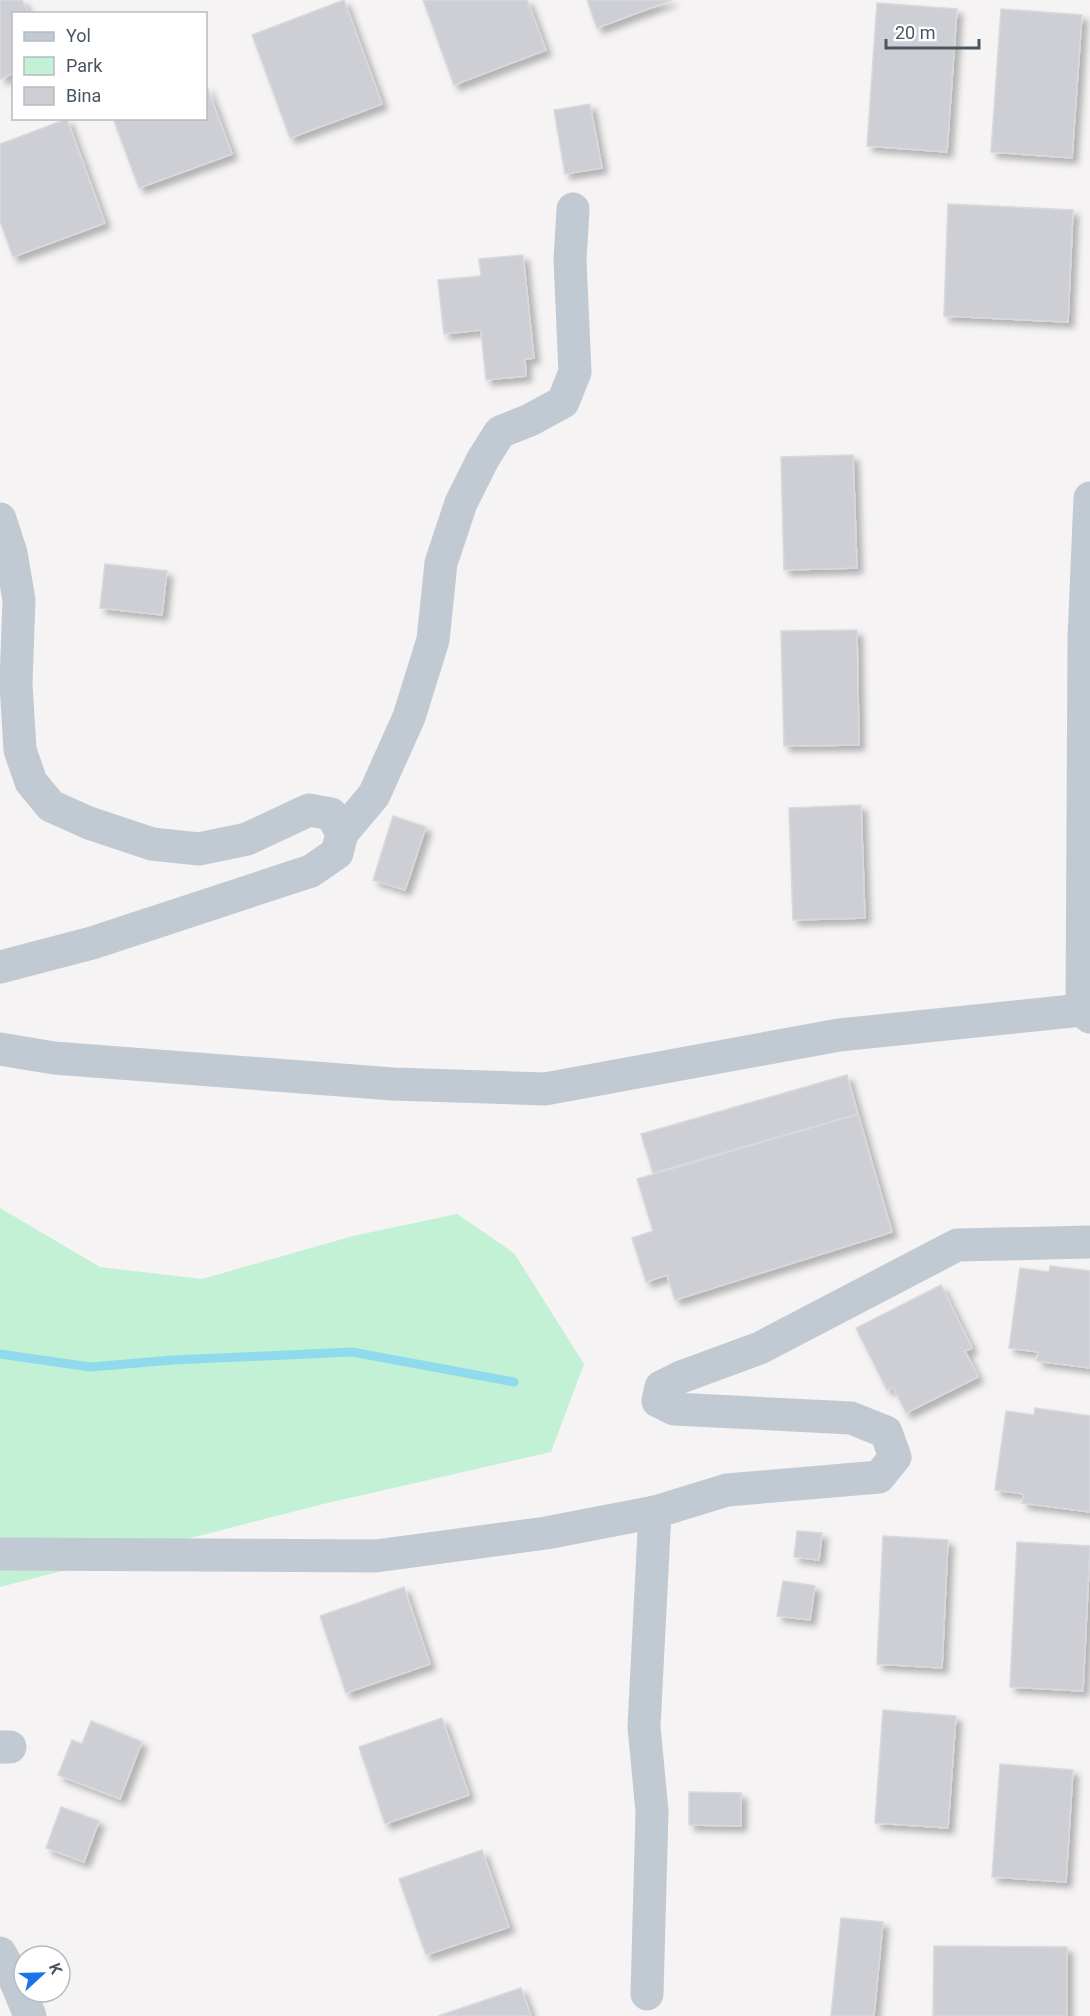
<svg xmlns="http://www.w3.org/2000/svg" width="1090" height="2016" font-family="Roboto,sans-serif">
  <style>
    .green { fill: #c3f1d5 }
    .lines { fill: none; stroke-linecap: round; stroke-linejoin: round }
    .stream { stroke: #90daee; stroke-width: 9 }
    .building { fill: #cdcfd5; stroke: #d7d9de; stroke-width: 1.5; filter: url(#shadow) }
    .minor { stroke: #c1cad2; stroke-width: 33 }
  </style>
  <defs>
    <filter id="shadow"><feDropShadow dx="5.5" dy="5.5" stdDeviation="3" flood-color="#0004"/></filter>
  </defs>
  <rect width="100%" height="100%" fill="#f5f3f3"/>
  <polygon class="green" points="0,1208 100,1267 202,1279 353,1236 457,1214 514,1253 584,1364 551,1452 319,1505 0,1587"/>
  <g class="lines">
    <polyline class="stream" points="0,1354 90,1367 173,1360 352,1352 514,1382"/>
  </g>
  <g class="building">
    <polygon points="0,0 22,0 29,14 14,14 14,73 0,79"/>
    <polygon points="344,0 382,104 290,138 252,35"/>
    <polygon points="423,0 527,0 546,50 454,85"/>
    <polygon points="587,0 672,0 597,28"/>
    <polygon points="877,3 957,9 947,152 867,146"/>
    <polygon points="1001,9 1082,15 1072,158 991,152"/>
    <polygon points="206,84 232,154 139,188 113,118 206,118"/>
    <polygon points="590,104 602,168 565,174 554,110"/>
    <polygon points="67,119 105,223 13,257 0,221 0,144"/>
    <polygon points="948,204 1073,210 1068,322 944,316"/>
    <polygon points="523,255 534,358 525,359 526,376 486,380 481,330 444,334 438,280 481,276 479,259"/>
    <polygon points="853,455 857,568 784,570 781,457"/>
    <polygon points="105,564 167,571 162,615 100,608"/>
    <polygon points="857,630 859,745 784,746 781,631"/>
    <polygon points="861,805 865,918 793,920 789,808"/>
    <polygon points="393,816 426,827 405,890 373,880"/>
    <polygon points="847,1075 858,1114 653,1173 641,1134"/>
    <polygon points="858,1114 892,1232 675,1300 667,1275 646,1282 632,1238 653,1231 637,1179"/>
    <polygon points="1050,1266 1090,1271 1090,1368 1037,1361 1038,1352 1009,1348 1020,1268 1049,1272"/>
    <polygon points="941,1285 972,1348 965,1351 978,1377 906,1413 893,1387 887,1390 856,1328"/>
    <polygon points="1035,1408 1090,1416 1090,1512 1022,1503 1024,1494 995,1490 1006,1411 1034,1415"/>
    <polygon points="797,1531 822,1533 819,1560 794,1557"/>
    <polygon points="883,1536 948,1540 942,1668 877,1664"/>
    <polygon points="1017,1542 1090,1546 1083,1691 1010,1687"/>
    <polygon points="783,1581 815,1586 810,1620 777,1616"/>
    <polygon points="404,1587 430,1664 346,1693 320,1616"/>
    <polygon points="883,1710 956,1716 948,1828 875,1823"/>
    <polygon points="442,1718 469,1795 385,1824 359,1747"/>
    <polygon points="91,1721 142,1742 120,1799 58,1775 72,1740 82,1744"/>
    <polygon points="1000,1764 1073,1770 1066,1882 992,1877"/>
    <polygon points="689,1792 741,1793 741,1826 689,1825"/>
    <polygon points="61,1807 99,1821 84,1862 46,1848"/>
    <polygon points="482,1850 509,1927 426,1955 399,1879"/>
    <polygon points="841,1918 883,1922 874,2016 831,2016"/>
    <polygon points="934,1946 1067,1947 1067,2016 933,2016"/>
    <polygon points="521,1988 531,2016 438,2016"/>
  </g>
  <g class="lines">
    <g class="minor">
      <polyline points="1090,498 1084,638 1082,1010 1090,1017"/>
      <polyline points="0,519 11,553 19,600 16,683 20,750 31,782 51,806 89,823 152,844 199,849 247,839 309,810 331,814 342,833 337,853 311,871 92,943 0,967"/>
      <polyline points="342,833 374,795 409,717 433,640 441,563 461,503 483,459 500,432 530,420 563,402 575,372 570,260 573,209"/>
      <polyline points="0,1049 54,1058 393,1084 545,1089 839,1035 1082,1010"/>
      <polyline points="0,1554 376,1556 546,1533 655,1512 727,1490 879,1477 895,1457 886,1432 851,1418 674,1409 658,1401 661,1387 681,1377 760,1348 957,1245 1090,1242"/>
      <polyline points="0,1747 10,1747"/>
      <polyline points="0,1953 16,1982 30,2016"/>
      <polyline points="647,1994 652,1811 644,1727 655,1512"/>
    </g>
  </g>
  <rect x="12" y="12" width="195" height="108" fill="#ffffff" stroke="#b7bbc0" stroke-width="1.5"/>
  <rect x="24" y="32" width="30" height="9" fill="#c1cad2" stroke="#b7bbc0" stroke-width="1.5"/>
  <text x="66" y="42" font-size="18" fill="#4a5661">Yol</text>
  <rect x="24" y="57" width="30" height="18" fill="#c3f1d5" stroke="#b7bbc0" stroke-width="1.5"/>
  <text x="66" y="72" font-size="18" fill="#4a5661">Park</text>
  <rect x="24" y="87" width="30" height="18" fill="#cdcfd5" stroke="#b7bbc0" stroke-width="1.5"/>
  <text x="66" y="102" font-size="18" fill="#4a5661">Bina</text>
  <g transform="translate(42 1974) rotate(68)"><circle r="28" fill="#ffffff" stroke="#b7bbc0" stroke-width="1.5"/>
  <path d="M0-4.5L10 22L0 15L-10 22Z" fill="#1a73e8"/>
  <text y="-9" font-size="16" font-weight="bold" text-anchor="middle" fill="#4a5661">K</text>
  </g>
  <path d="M886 39v9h93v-9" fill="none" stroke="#4a5661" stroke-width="3"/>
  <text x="895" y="39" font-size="18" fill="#4a5661" stroke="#ffffff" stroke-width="4.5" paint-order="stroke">20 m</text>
</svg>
